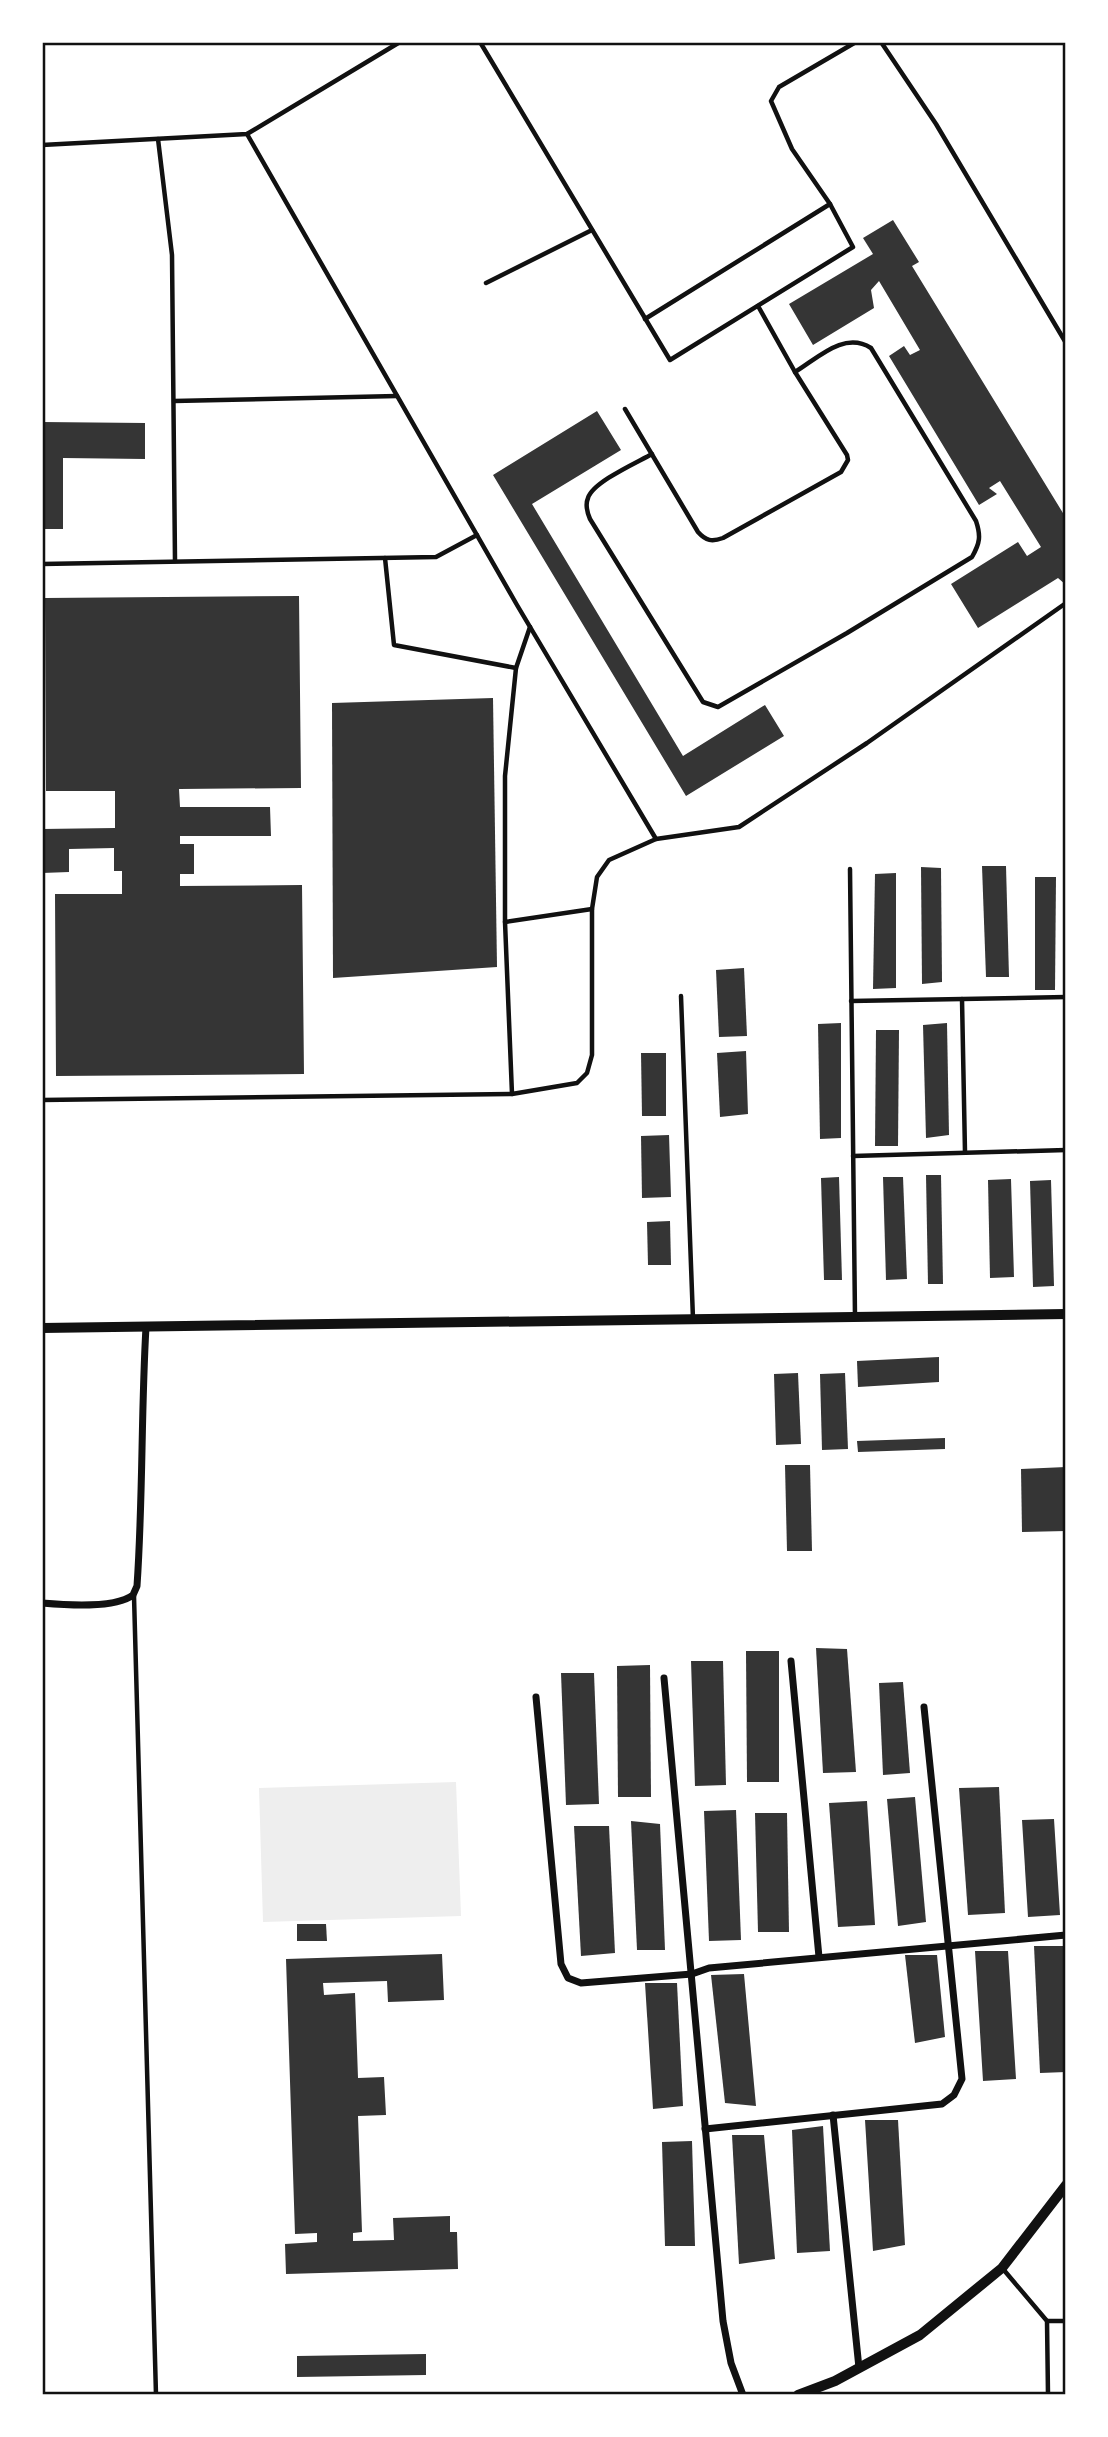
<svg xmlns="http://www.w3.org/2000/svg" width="1108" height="2437" font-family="Barlow,sans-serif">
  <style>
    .green { fill: #eee }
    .building { fill: #353535 }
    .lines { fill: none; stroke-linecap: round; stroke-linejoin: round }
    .service { stroke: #111; stroke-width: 4.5 }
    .minor { stroke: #111; stroke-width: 7 }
    .tertiary { stroke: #111; stroke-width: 10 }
    .neatline { fill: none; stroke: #111; stroke-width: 2.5 }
  </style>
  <rect width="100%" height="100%" fill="#fff"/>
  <polygon class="green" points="456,1782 461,1916 263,1922 259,1788"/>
  <g class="building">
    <polygon points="893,220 919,262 912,266 1066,518 1066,585 1058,578 978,628 951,584 1018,542 1027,556 1041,547 1000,481 989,488 997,494 979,505 889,356 904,346 910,355 920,350 879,281 871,290 874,308 813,345 789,304 873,254 863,238"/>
    <polygon points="597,411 621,450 532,504 683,756 765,705 784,736 686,796 493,475"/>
    <polygon points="42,422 145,423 145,459 63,458 63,529 42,529"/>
    <polygon points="299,596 301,788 179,789 180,807 270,807 271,836 180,836 180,844 194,844 194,874 180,874 180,886 302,885 304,1074 56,1076 55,894 122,894 122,871 114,871 114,848 69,849 69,872 42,873 42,829 115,828 115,791 46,791 45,598"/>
    <polygon points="493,698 497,967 333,978 332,703"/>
    <polygon points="982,866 1006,866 1009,977 986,977"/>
    <polygon points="921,867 941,868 942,982 922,984"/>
    <polygon points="896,873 896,988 873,989 875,874"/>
    <polygon points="1035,877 1056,877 1055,990 1035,990"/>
    <polygon points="744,968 747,1036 719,1037 716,970"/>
    <polygon points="841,1023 841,1138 820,1139 818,1024"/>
    <polygon points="947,1023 949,1135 926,1138 923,1025"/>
    <polygon points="876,1030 899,1030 898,1146 875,1146"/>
    <polygon points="746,1051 748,1114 720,1117 717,1053"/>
    <polygon points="641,1053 666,1053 666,1116 642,1116"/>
    <polygon points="669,1135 671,1197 642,1198 641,1136"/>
    <polygon points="926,1175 941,1175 943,1284 928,1284"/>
    <polygon points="839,1177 842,1280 824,1280 821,1178"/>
    <polygon points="883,1177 903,1177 907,1279 886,1280"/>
    <polygon points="1011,1179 1014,1277 990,1278 988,1180"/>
    <polygon points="1051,1180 1054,1286 1033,1287 1030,1181"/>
    <polygon points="670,1221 671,1265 648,1265 647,1222"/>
    <polygon points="939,1357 939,1382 858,1387 857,1361"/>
    <polygon points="798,1373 801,1444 776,1445 774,1374"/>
    <polygon points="845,1373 848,1449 822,1450 820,1374"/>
    <polygon points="945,1438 945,1449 858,1452 857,1441"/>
    <polygon points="785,1465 810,1465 812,1551 787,1551"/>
    <polygon points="1066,1467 1066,1531 1022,1532 1021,1469"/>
    <polygon points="816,1648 847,1649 856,1772 823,1773"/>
    <polygon points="746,1651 779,1651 779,1782 747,1782"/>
    <polygon points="691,1661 723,1661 726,1785 695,1786"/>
    <polygon points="650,1665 651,1797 618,1797 617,1666"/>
    <polygon points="561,1673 594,1673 599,1804 566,1805"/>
    <polygon points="903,1682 910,1773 883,1775 879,1683"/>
    <polygon points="999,1787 1005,1913 968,1915 959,1788"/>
    <polygon points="915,1797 926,1922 898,1926 887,1799"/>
    <polygon points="867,1801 875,1925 838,1927 829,1803"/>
    <polygon points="736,1810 741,1940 709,1941 704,1811"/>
    <polygon points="755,1813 787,1813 789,1932 758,1932"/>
    <polygon points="1054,1819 1060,1915 1028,1917 1022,1820"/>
    <polygon points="631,1821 660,1824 665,1950 637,1950"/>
    <polygon points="574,1826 609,1826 615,1953 581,1956"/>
    <polygon points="297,1924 326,1924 327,1941 297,1941"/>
    <polygon points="1034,1946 1066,1946 1066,2072 1040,2073"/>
    <polygon points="975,1951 1008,1951 1016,2079 983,2081"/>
    <polygon points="442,1954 444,2000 388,2002 387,1981 323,1983 324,1995 355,1993 358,2078 384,2077 386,2115 358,2116 362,2232 353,2233 353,2241 394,2240 393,2218 450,2216 450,2232 457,2232 458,2269 286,2274 285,2244 317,2242 317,2233 295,2234 286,1959"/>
    <polygon points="905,1955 937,1955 945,2037 915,2043"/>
    <polygon points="744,1974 756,2106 725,2103 711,1975"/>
    <polygon points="645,1983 677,1983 683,2106 653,2109"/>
    <polygon points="865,2120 898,2120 905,2245 873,2251"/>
    <polygon points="823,2126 830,2251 797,2253 792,2130"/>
    <polygon points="732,2135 764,2135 775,2259 739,2264"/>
    <polygon points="692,2141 695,2246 665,2246 662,2142"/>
    <polygon points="426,2354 426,2375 297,2377 297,2356"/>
  </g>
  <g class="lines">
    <g class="service">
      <polyline points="480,42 670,360 853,247 830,204 792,149 771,101 779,87 856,42"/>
      <polyline points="881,42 936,124 1066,343"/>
      <polyline points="247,134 517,605 656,839 739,827 867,743 1066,603"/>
      <polyline points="158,139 172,255 175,561"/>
      <polyline points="42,145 247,134 400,42"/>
      <polyline points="486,283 592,230"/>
      <polyline points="645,319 830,204"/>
      <polyline points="174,401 397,396"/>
      <path d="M625,409L698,532C706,541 712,542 723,538L841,472L848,460L847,455L795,372L758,306"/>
      <path d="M652,454C636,463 593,482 588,498C585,505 587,512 590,519L703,702L718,707L847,633L972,557C980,543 981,536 976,521L871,348C844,331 818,358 795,372"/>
      <polyline points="385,558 394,645 516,668"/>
      <polyline points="42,564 436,557 477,535"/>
      <polyline points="530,627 516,668 505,776 505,922 512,1094 577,1083 587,1073 592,1055 592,909 597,877 609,860 656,839"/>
      <polyline points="850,869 855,1317"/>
      <polyline points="505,922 592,909"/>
      <polyline points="681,996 693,1319"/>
      <polyline points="962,999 965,1152"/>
      <polyline points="851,1001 1066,997"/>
      <polyline points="42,1100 512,1094"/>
      <polyline points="853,1156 1066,1150"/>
      <polyline points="134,1596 156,2395"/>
      <polyline points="1003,2269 1047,2321 1048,2395"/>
      <polyline points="1047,2321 1066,2321"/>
    </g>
    <g class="minor">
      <path d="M42,1603C65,1605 115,1609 133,1595L137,1586C143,1499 141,1413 146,1327"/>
      <polyline points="791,1661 819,1957"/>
      <polyline points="664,1678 723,2321 731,2363 743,2395"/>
      <polyline points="536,1697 561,1964 568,1978 581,1983 692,1974 709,1968 1066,1935"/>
      <polyline points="833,2115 859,2368"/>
      <polyline points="705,2129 942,2104 954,2095 962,2079 924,1707"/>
    </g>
    <g class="tertiary">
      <polyline points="42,1328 1066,1314"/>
      <polyline points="798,2395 835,2381 920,2335 1002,2268 1066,2185"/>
    </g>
  </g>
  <rect width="1108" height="2437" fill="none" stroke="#ffffff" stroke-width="88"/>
  <rect x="44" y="44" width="1020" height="2349" class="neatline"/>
</svg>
